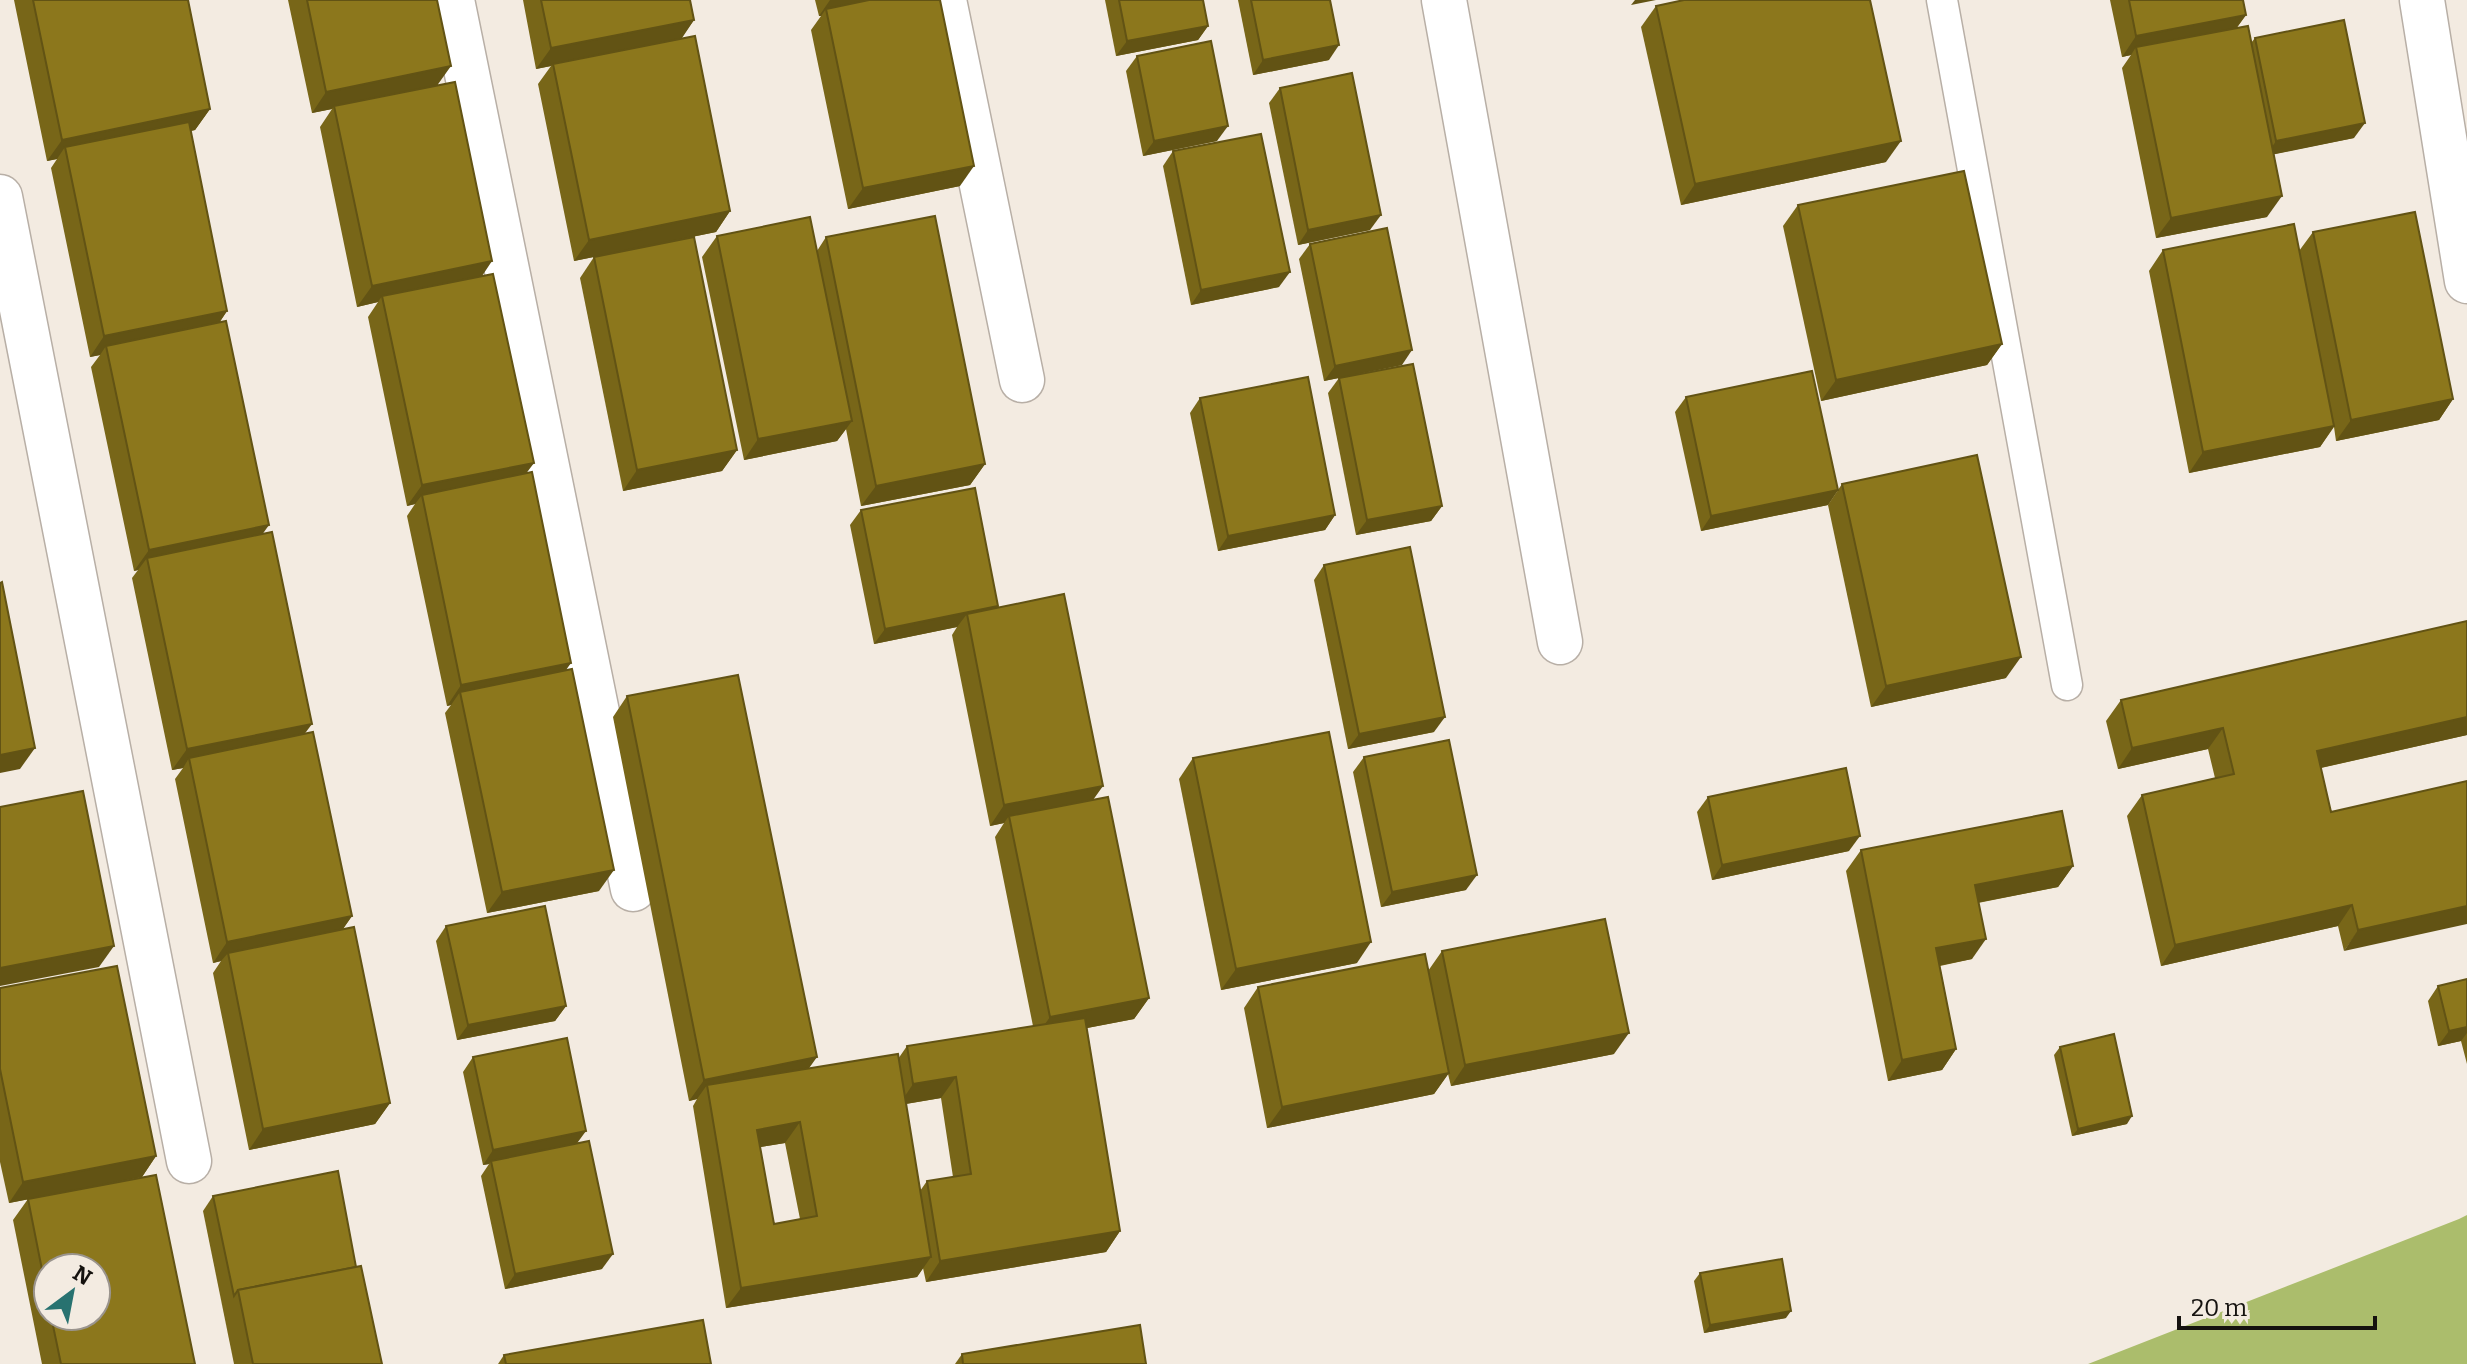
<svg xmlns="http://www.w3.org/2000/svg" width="2467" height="1364" font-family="Bitter,serif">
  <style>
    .water { fill: #abbd6c }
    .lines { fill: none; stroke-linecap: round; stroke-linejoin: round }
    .lane-casing { stroke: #b8afa6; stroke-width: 33 }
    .street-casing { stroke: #b8afa6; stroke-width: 47 }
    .lane { stroke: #fff; stroke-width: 30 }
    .street { stroke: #fff; stroke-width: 44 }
    .wall { fill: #786618; fill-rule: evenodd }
    .shaded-wall { fill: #625314 }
    .building { fill: #8c771c; stroke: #625314; stroke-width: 2; fill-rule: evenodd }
  </style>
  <rect width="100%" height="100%" fill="#f3ebe1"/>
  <polygon class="water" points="2467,1215 2467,1364 2088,1364 2459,1219"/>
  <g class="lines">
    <g class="lane-casing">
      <polyline id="lane" points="1942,0 2067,685"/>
    </g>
    <g class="street-casing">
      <g id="street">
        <polyline points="452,0 633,889"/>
        <polyline points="944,0 1022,380"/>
        <polyline points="1444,0 1560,642"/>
        <polyline points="2422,0 2467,281"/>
        <polyline points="0,197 189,1161"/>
      </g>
    </g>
    <use href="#lane" class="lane"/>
    <use href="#street" class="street"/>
  </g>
  <g class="wall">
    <polygon points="14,0 188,0 210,109 195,130 191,131 227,311 219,323 304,734 352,916 343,929 390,1103 375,1124 249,1150 213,973 221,961 213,963 175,779 183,768 172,770 132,578 138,570 134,571 91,367 100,355 90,357 51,168 57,159 47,161"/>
    <polygon points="288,0 437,0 438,85 527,473 565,671 599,891 487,913 445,713 451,705 447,706 407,516 415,504 407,506 368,317 378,302 357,307 320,127 332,109 312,113"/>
    <polygon points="523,0 690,0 694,20 681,38 730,211 716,232 574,261 538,84 551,66 536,69"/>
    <polygon points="815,0 940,0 960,186 848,209 811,30 821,16 819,16"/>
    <polygon points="1105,0 1203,0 1208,26 1198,40 1116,56"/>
    <polygon points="1238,0 1330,0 1329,60 1253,75"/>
    <polygon points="2110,0 2243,0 2246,15 2236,29 2251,43 2255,38 2354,138 2274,154 2267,217 2156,238 2122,68 2131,55 2122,57"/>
    <polygon points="1656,6 1886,162 1681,205 1641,27"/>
    <polygon points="1137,56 1217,141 1143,156 1126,71"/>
    <polygon points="1280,88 1370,230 1298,245 1269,103"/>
    <polygon points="1173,151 1279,287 1191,305 1163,166"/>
    <polygon points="1798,205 2002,344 1987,365 1821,401 1783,226"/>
    <polygon points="2313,232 2453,399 2439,420 2336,441 2334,427 2320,447 2189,473 2149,271 2163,250 2299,251"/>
    <polygon points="717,236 817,251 826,237 985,464 970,485 861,506 846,429 837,441 744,460 702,257"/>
    <polygon points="1310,244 1402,365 1324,381 1299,259"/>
    <polygon points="594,257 737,450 722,471 623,491 580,278"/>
    <polygon points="1339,378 1442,506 1431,521 1356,535 1328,393"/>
    <polygon points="1686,397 1838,490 1828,505 1701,531 1675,412"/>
    <polygon points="1200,398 1335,515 1325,530 1218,551 1190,413"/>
    <polygon points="1842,484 2006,678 1871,707 1828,505"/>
    <path d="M861,510L998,606L997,608L1093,800L1149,998L1134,1019L1087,1028L1120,1231L1106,1252L926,1282L923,1268L917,1277L726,1308L693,1106L697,1099L689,1101L613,717L627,696L809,1068L898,1059L907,1046L1033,1026L995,837L1004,823L990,826L952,635L957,627L874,644L850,525ZM941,1098L953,1177L927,1181L920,1191L906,1104ZM785,1143L800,1219L774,1224L760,1147Z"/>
    <polygon points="1324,565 1434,732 1348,749 1314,580"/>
    <polygon points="2467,621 2467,735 2321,768 2331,812 2467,781 2344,951 2338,926 2161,966 2127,816 2142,795 2215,778 2208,749 2118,769 2106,721 2121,700"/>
    <polygon points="1364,757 1466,890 1381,907 1353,772"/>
    <polygon points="1193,758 1357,963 1221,990 1179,779"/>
    <polygon points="1708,797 1849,851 1712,880 1697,812"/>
    <polygon points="1861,850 2073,866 2058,887 1978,903 1972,959 1940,966 1956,1049 1942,1070 1888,1081 1846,871"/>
    <polygon points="446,926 566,1006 555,1021 457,1040 436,941"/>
    <polygon points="1442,951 1614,1054 1451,1086 1448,1074 1434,1094 1267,1128 1244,1008 1258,987 1428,971"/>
    <polygon points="2467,979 2467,1064 2461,1041 2438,1046 2428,1001 2438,986"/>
    <polygon points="0,988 156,1156 142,1177 9,1203 0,1162"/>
    <polygon points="2060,1047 2127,1124 2072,1136 2054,1055"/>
    <polygon points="473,1057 578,1143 602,1269 505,1289 481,1176 489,1164 483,1165 463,1072"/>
    <polygon points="213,1196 356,1267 382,1364 234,1364 203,1211"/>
    <path d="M28,1199L195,1364H42L13,1220ZM48,1268L96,1316H48Z"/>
    <polygon points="1700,1273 1786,1318 1704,1333 1694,1281"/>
    <polygon points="962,1354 1146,1364 955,1364"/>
    <polygon points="504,1355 711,1364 498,1364"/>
  </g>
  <g class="shaded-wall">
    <polygon points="830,0 898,0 826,9 821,16 819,16"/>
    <polygon points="1635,0 1656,0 1631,5"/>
    <polygon points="2246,15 2231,35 2136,47 2131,55 2122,57 2136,36"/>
    <polygon points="694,20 680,41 553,64 551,66 536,69 551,48"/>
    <polygon points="1208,26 1198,40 1116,56 1127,41"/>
    <polygon points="1339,45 1329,60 1253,75 1263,60"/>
    <polygon points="451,66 436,87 334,106 332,109 312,113 326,92"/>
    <polygon points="210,109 195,130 67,156 65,147 57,159 47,161 62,140"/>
    <polygon points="2365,123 2354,138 2266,156 2276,141"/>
    <polygon points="1228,126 1217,141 1143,156 1154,141"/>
    <polygon points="1901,141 1886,162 1681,205 1695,184"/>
    <polygon points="974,166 960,186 848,209 863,188"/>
    <polygon points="2282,196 2267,217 2156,238 2171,218"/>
    <polygon points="730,211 716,232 574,261 589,240"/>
    <polygon points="1381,215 1370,230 1298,245 1308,230"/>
    <polygon points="492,261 478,282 382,296 378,302 357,307 372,286"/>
    <polygon points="1290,272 1279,287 1191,305 1201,290"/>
    <polygon points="227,311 213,332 106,346 100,355 90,357 104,336"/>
    <polygon points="2002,344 1987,365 1821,401 1836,380"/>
    <polygon points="1412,350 1402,365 1324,381 1335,366"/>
    <polygon points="2453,399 2439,420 2336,441 2351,420"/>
    <polygon points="852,421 837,441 744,460 758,439"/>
    <polygon points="2334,426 2320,447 2189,473 2203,452"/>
    <polygon points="737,450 722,471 623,491 637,470"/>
    <polygon points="534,463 519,483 422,495 415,504 407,506 422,485"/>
    <polygon points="985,464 970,485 861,506 876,486"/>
    <polygon points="1838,490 1828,505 1701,531 1711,516"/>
    <polygon points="1442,506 1431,521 1356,535 1367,520"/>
    <polygon points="1335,515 1325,530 1218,551 1228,536"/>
    <polygon points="269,525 254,546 147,558 138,570 134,571 149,550"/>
    <polygon points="998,606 988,621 967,614 957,627 874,644 885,629"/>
    <polygon points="2021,657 2006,678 1871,707 1886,686"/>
    <polygon points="571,663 556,684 460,692 451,705 447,706 461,685"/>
    <polygon points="1445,717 1434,732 1348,749 1359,734"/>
    <polygon points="2467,717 2467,735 2302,772 2317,751"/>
    <polygon points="312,724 297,744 189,758 183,768 172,770 187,749"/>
    <polygon points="2223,728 2208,749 2118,769 2132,748"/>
    <polygon points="35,748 20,769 0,773 0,755"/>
    <polygon points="1103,786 1088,807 1009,816 1004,823 990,826 1004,805"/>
    <polygon points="1860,836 1849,851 1712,880 1722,865"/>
    <polygon points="2073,866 2058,887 1960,906 1975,885"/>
    <polygon points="614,870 599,891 487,913 502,892"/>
    <polygon points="1477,875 1466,890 1381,907 1392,892"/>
    <polygon points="2352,905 2338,926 2161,966 2175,945"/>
    <polygon points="2467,906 2467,924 2344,951 2358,930"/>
    <polygon points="352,916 337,937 228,953 221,961 213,963 227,942"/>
    <polygon points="1986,939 1972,959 1922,969 1936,948"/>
    <polygon points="1371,942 1357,963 1221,990 1236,969"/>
    <polygon points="114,946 99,967 0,986 0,968"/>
    <polygon points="1149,998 1134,1019 1035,1038 1050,1017"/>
    <polygon points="566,1006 555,1021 457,1040 468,1025"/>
    <polygon points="2467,1027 2467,1033 2461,1041 2438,1046 2449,1031"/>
    <polygon points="1629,1033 1614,1054 1451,1086 1465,1065"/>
    <polygon points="1956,1049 1942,1070 1888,1081 1902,1060"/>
    <polygon points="817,1057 802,1078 707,1085 697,1099 689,1101 704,1080"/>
    <polygon points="1449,1073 1434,1094 1267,1128 1282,1107"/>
    <polygon points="956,1077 941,1098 899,1105 913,1084"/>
    <polygon points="390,1103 375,1124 249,1150 263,1129"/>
    <polygon points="2132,1116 2127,1124 2072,1136 2078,1129"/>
    <polygon points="800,1122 785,1143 742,1150 757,1130"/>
    <polygon points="586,1131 575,1146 491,1161 489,1164 483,1165 493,1150"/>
    <polygon points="156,1156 142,1177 9,1203 23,1182"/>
    <polygon points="1120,1231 1106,1252 926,1282 940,1261"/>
    <polygon points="613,1254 602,1269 505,1289 515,1274"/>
    <polygon points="931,1257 917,1277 726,1308 741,1288"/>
    <polygon points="1791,1311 1786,1318 1704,1333 1710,1325"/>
  </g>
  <g class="building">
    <polygon points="33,0 188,0 210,109 62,140"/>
    <polygon points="307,0 437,0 451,66 326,92"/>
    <polygon points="541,0 690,0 694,20 551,48"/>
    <polygon points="869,0 940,0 974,166 863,188 826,9"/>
    <polygon points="1119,0 1203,0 1208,26 1127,41"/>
    <polygon points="1251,0 1330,0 1339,45 1263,60"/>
    <polygon points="1684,0 1870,0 1901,141 1695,184 1656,6"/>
    <polygon points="2129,0 2243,0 2246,15 2136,36"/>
    <polygon points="2344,20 2365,123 2276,141 2255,38"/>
    <polygon points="2248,26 2282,196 2171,218 2136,47"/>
    <polygon points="695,36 730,211 589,240 553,64"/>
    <polygon points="1211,41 1228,126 1154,141 1137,56"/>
    <polygon points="1352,73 1381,215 1308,230 1280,88"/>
    <polygon points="455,82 492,261 372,286 334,106"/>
    <polygon points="189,122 227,311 104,336 65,147"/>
    <polygon points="1261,134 1290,272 1201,290 1173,151"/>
    <polygon points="1964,171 2002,344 1836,380 1798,205"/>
    <polygon points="2415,212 2453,399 2351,420 2313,232"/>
    <polygon points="935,216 985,464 876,486 826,237"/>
    <polygon points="810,217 852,421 758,439 717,236"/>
    <polygon points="2294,224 2334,426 2203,452 2163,250"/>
    <polygon points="1387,228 1412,350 1335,366 1310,244"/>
    <polygon points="694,237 737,450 637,470 594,257"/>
    <polygon points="493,274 534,463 422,485 382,296"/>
    <polygon points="226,321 269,525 149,550 106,346"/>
    <polygon points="1413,364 1442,506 1367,520 1339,378"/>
    <polygon points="1812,371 1838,490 1711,516 1686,397"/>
    <polygon points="1308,377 1335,515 1228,536 1200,398"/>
    <polygon points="1977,455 2021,657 1886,686 1842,484"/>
    <polygon points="532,472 571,663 461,685 422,495"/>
    <polygon points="975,488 998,606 885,629 861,510"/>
    <polygon points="272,532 312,724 187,749 147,558"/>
    <polygon points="1410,547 1445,717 1359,734 1324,565"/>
    <polygon points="2,582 35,748 0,755 0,583"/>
    <polygon points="1064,594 1103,786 1004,805 967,614"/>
    <polygon points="2467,621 2467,717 2317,751 2331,812 2467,781 2467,906 2358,930 2352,905 2175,945 2142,795 2234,774 2223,728 2132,748 2121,700"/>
    <polygon points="572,669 614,870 502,892 460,692"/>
    <polygon points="738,675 817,1057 704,1080 627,696"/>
    <polygon points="313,732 352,916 227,942 189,758"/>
    <polygon points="1329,732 1371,942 1236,969 1193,758"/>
    <polygon points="1449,740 1477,875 1392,892 1364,757"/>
    <polygon points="1846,768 1860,836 1722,865 1708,797"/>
    <polygon points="83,791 114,946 0,968 0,807"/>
    <polygon points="1108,797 1149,998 1050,1017 1009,816"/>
    <polygon points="2062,811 2073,866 1975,885 1986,939 1936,948 1956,1049 1902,1060 1861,850"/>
    <polygon points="545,906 566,1006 468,1025 446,926"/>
    <polygon points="1605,919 1629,1033 1465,1065 1442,951"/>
    <polygon points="354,927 390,1103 263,1129 228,953"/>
    <polygon points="1425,954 1449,1073 1282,1107 1258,987"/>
    <polygon points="117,966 156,1156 23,1182 0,1069 0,988"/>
    <polygon points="2467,979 2467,1027 2449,1031 2438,986"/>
    <polygon points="1085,1018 1120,1231 940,1261 927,1181 971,1174 956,1077 913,1084 907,1046"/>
    <polygon points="2114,1034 2132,1116 2078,1129 2060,1047"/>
    <polygon points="567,1038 586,1131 493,1150 473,1057"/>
    <path d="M898,1054L931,1257L741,1288L707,1085ZM800,1122L817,1216L774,1224L757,1130Z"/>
    <polygon points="589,1141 613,1254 515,1274 491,1161"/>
    <polygon points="338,1171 356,1267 238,1290 234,1296 213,1196"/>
    <polygon points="156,1175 195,1364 61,1364 51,1316 96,1316 96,1268 48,1268 48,1300 28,1199"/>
    <polygon points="1782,1259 1791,1311 1710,1325 1700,1273"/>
    <polygon points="361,1266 382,1364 253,1364 238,1290"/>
    <polygon points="703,1320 711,1364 506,1364 504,1355"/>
    <polygon points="1140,1325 1146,1364 963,1364 962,1354"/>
  </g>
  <g transform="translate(72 1292) rotate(32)"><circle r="38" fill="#f3ebe1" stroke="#9a948d" stroke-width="2"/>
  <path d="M0-6L14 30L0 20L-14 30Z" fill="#287270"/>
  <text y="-12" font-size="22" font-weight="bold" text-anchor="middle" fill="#15120f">N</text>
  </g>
  <path d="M2179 1316v12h196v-12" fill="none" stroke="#15120f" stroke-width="4"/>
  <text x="2191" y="1316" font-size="24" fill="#15120f" stroke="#f3ebe1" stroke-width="6" paint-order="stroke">20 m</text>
</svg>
